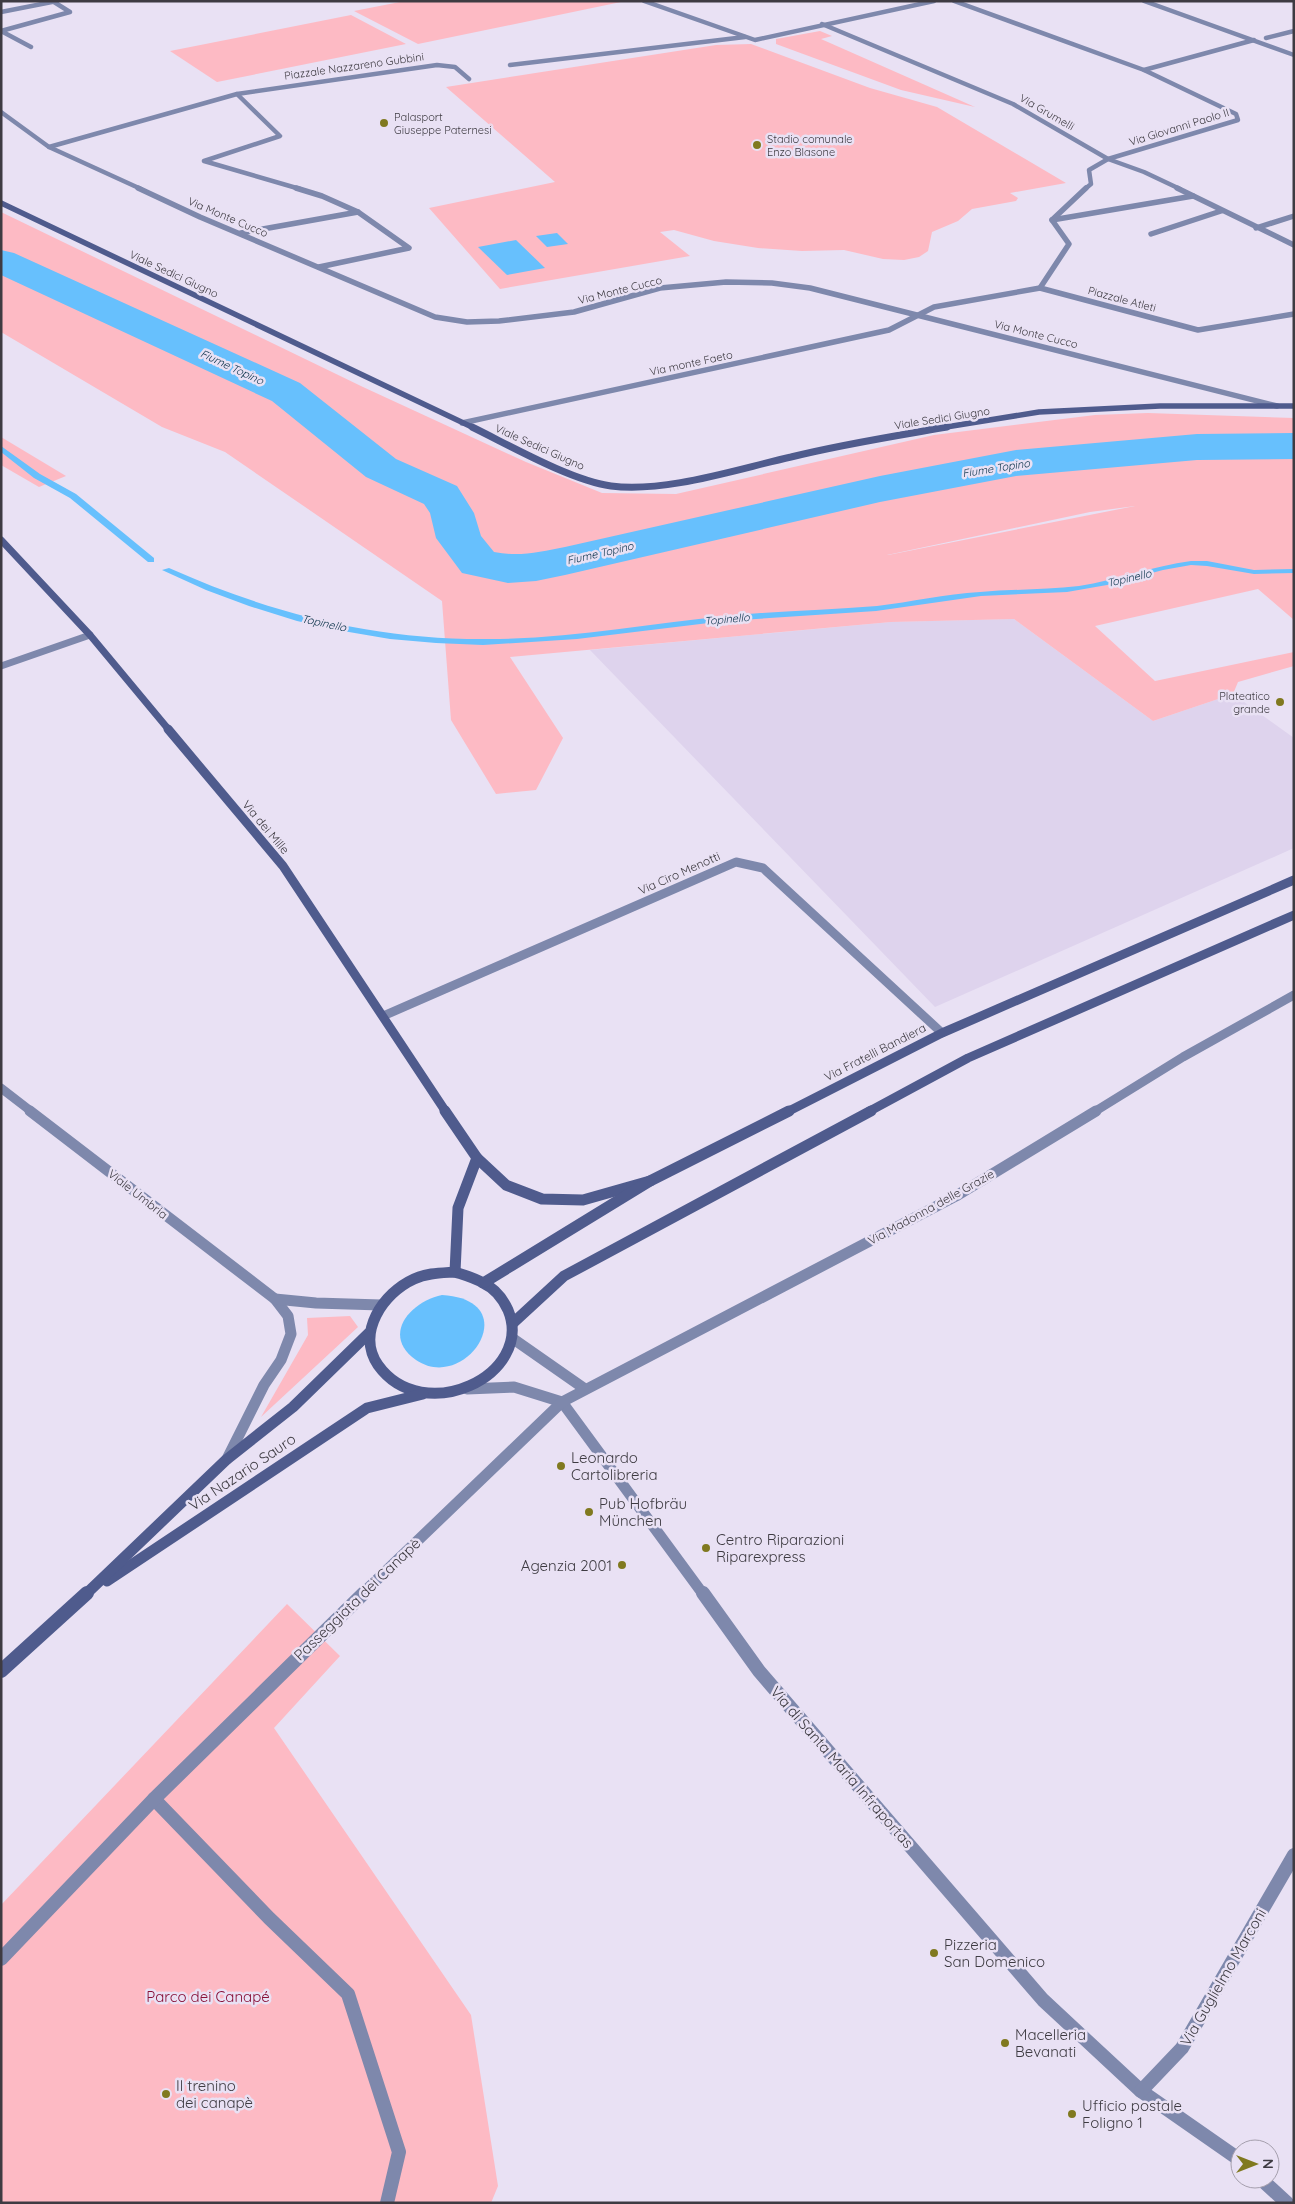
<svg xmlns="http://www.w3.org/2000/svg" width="1295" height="2204" font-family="Quicksand,sans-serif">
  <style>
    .built { fill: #ded3ed }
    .green { fill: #fdbac4; fill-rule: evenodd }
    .water { fill: #67c0fd }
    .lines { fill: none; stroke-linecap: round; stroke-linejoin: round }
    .stream { fill: #67c0fd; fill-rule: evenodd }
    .river { fill: #67c0fd; fill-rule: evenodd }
    .lane-far1 { stroke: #7e88ac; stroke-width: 4.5 }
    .lane { stroke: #7e88ac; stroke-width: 5.5 }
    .street-far5 { stroke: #7e88ac; stroke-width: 4.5 }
    .street-far4 { stroke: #7e88ac; stroke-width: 5.5 }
    .street-far3 { stroke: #7e88ac; stroke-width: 7 }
    .street-far2 { stroke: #7e88ac; stroke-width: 9 }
    .street-far1 { stroke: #7e88ac; stroke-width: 11 }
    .street { stroke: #7e88ac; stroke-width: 14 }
    .secondary-far4 { stroke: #4f5b8d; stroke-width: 5.5 }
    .secondary-far3 { stroke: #4f5b8d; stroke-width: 7 }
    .secondary-far2 { stroke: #4f5b8d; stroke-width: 9 }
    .secondary-far1 { stroke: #4f5b8d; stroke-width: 11 }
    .secondary { stroke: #4f5b8d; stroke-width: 14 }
    .poi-dot { fill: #80791f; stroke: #e9e1f4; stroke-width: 2 }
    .labels { text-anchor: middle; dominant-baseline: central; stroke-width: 5; stroke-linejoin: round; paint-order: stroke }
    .far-street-label { font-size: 11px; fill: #3e3b42; stroke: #e9e1f4 }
    .far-poi-label { font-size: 11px; fill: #3e3b42; stroke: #e9e1f4; text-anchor: start }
    .far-water-label { font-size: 11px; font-style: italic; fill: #093149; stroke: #e9e1f4 }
    .street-label { font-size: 12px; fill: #3e3b42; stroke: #e9e1f4 }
    .near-poi-label { font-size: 15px; fill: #3e3b42; stroke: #e9e1f4; text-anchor: start }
    .near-street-label { font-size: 15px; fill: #3e3b42; stroke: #e9e1f4 }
    .near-park-label { font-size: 15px; fill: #881038; stroke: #e9e1f4 }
  </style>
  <rect width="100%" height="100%" fill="#e9e1f4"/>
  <polygon class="built" points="1014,619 1153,721 1233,694 1294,738 1294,848 935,1007 590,650 891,622"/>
  <g class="green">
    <polygon points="405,1 619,1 621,2 418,44 354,11"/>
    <polygon points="351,15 406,44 217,82 170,51"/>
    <polygon points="820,31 832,36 821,39 975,107 901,90 776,44 776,39"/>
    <polygon points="751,44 870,88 937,107 1066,183 1010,193 1018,198 1016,201 972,209 958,221 932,232 928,251 919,257 904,260 883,259 844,250 802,251 758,248 714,241 674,230 660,232 690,256 500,289 429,208 555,182 446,87 716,45"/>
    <path d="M1,212L363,387L526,462L602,493L676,494L934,435L1095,415L1148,413L1294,418V620L1258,589L1095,626L1155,681L1294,652V666L1238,682L1233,694L1153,721L1014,619L891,622L510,657L563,738L536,790L496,794L451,720L442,601L225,452L162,427L1,332ZM1135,506L888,555H887L1090,512Z"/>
    <polygon points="1,437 66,476 39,487 1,465"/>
    <polygon points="350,1316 358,1327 261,1417 308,1335 307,1318"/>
    <polygon points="287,1604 340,1656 274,1728 471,2015 498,2186 491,2203 1,2203 1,1905"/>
  </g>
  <g class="water">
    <polygon points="557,233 568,244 547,247 536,236"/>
    <polygon points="516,240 545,268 507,275 478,247"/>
    <path d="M442,1295C527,1300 466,1394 416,1360C381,1335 410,1302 442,1295Z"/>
  </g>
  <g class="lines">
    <g class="stream">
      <polygon points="1,446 40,474 76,494 154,558 154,562 148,562 70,498 34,478 1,452"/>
      <path d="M1191,561H1207L1254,570L1294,569V573L1254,574L1207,566L1191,565L1163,570L1107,585L1067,592L981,596L876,611L725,621L577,639L483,645L436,643L390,639L343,631L297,621L249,606L206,590L162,570L169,568C270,613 371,639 482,639C564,640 645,624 726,616C776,611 827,610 877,606C911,602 945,594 980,592C1013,589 1046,590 1079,586C1117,580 1153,566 1191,561Z"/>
    </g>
    <path class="river" d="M1,250L14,253L300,383L396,459L457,486L474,513L481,536L494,552C518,557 541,552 565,547L880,476L1016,450L1197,434L1294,433V459L1197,460L1016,476L880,502L565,575L536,581L508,583L462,573L436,538L430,513L424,504L366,477L272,401L1,275Z"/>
    <polyline class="lane-far1" points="510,65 745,37"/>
    <polyline class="lane" points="1151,234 1221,211"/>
    <g class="street-far5">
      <polyline points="644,1 755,40 934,1"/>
      <polyline points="954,1 1144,70 1254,40"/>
      <polyline points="1144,1 1294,55"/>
      <polyline points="1,12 57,1"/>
      <polyline points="822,24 1013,104 1108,159 1144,172 1180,189"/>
      <polyline points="1266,38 1294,31"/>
      <polyline points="31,47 1,31 70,12 54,2"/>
      <polyline points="237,94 437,65 455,67 469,79"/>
      <polyline points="1,112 49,147 141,189"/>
      <polyline points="49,147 237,94 280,136 204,161 300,189"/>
      <polyline points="1085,189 1091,184 1089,170 1108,159 1238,120 1236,114 1144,70"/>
    </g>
    <g class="street-far4">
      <polyline points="138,188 200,217 435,317 467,322 499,321 574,312 660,288 726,282 772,283 810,288 1277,406"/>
      <polyline points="296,188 322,196 358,212 409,248 319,267"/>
      <polyline points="1177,188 1294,245"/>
      <polyline points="1052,220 1193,196"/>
      <polyline points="1256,228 1294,216"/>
      <polyline points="241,233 358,212"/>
      <polyline points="1040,288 1198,330 1294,314"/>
      <polyline points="462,423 889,330 934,307 1040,288 1069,244 1052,220 1086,188"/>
    </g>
    <polyline class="street-far3" points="1,666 90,635"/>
    <g class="street-far2">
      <polyline points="383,1016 736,862 763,868 942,1033"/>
      <polyline points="1,1088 32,1112"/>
      <polyline points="1094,1112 1183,1057 1294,995"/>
    </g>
    <g class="street-far1">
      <polyline points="30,1111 275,1299 288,1316 291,1334 281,1360 264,1385 227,1459"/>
      <polyline points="275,1299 316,1303 381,1305"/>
      <polyline points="512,1338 585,1389"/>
      <polyline points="467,1389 514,1387 562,1402 703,1594"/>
      <polyline points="362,1594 562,1402 956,1196 1096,1111"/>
    </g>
    <g class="street">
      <polyline points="703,1593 759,1671 1043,2000 1141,2091 1240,2160"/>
      <polyline points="154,1799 269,1918 348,1994 399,2152 387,2203"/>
      <polyline points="1,1959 154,1799 364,1593"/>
      <polyline points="1141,2091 1182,2048 1294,1855"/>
      <polyline points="1261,2179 1287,2203"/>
    </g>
    <g class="secondary-far4">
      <polyline points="1,203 474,428"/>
      <polyline points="940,428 1039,412 1160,406 1294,406"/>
    </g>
    <g class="secondary-far3">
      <path d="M472,427C511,446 570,480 611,486C666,493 737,469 791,457C843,444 895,436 947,427"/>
      <polyline points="1,540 90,635 169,730"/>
    </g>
    <g class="secondary-far2">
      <polyline points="168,729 283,866 446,1112"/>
      <polyline points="787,1112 942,1033 1294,880"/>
      <polyline points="868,1112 968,1058 1294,915"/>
    </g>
    <g class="secondary-far1">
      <polyline points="445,1111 477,1158 506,1185 542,1199 583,1200 650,1181"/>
      <path d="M455,1272C464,1275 475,1278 483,1283C494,1288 503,1299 508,1310C535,1375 423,1428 378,1365C356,1333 383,1293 414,1279C427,1273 441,1273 455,1272Z"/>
      <polyline points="455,1272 458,1208 477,1158"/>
      <polyline points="485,1282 650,1181 789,1111"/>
      <polyline points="513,1323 564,1276 871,1111"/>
      <polyline points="107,1581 367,1408 423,1394"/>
      <polyline points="86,1594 226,1460 293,1407 369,1333"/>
    </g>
    <polyline class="secondary" points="1,1671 87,1593"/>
  </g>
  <g class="poi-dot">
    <circle cx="384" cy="123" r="5"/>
    <circle cx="757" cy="145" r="5"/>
    <circle cx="1280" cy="702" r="5"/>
    <circle cx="561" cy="1466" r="5"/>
    <circle cx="589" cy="1512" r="5"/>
    <circle cx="706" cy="1548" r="5"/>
    <circle cx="622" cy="1565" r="5"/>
    <circle cx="934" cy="1953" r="5"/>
    <circle cx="1005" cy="2043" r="5"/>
    <circle cx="166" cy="2094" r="5"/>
    <circle cx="1072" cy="2114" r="5"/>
  </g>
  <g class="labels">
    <g class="far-street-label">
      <text transform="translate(354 66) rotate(-8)">Piazzale Nazzareno Gubbini</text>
      <text transform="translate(1047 112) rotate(30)">Via Grumelli</text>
      <text transform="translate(1179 127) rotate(-17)">Via Giovanni Paolo II</text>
      <text transform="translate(228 217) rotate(23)">Via Monte Cucco</text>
      <text transform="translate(174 274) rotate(25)">Viale Sedici Giugno</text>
      <text transform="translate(620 290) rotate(-14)">Via Monte Cucco</text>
      <text transform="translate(1122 299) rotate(15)">Piazzale Atleti</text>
      <text transform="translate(1036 334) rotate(14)">Via Monte Cucco</text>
      <text transform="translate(691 363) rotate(-12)">Via monte Faeto</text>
      <text transform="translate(942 418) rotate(-9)">Viale Sedici Giugno</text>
      <text transform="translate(540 447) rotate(24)">Viale Sedici Giugno</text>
    </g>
    <g class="far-poi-label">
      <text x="394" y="117">Palasport<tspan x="394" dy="13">Giuseppe Paternesi</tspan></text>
      <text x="767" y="139">Stadio comunale<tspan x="767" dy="13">Enzo Blasone</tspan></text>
      <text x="1270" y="696" text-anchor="end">Plateatico<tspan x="1270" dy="13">grande</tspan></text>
    </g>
    <g class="far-water-label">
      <text transform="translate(232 367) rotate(25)">Fiume Topino</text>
      <text transform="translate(996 468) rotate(-9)">Fiume Topino</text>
      <text transform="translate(600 553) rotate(-13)">Fiume Topino</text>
      <text transform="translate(1129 578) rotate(-13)">Topinello</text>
      <text transform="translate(727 619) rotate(-5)">Topinello</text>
      <text transform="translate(324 623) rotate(12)">Topinello</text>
    </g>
    <g class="street-label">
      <text transform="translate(266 827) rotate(50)">Via dei Mille</text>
      <text transform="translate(679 873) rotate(-24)">Via Ciro Menotti</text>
      <text transform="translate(875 1052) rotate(-27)">Via Fratelli Bandiera</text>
      <text transform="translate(138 1194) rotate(38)">Viale Umbria</text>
      <text transform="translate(931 1207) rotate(-29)">Via Madonna delle Grazie</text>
    </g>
    <g class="near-poi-label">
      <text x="571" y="1457">Leonardo<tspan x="571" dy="17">Cartolibreria</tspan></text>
      <text x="599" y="1503">Pub Hofbräu<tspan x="599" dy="17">München</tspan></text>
      <text x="716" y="1539">Centro Riparazioni<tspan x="716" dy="17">Riparexpress</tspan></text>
      <text x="612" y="1565" text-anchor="end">Agenzia 2001</text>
      <text x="944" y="1944">Pizzeria<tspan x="944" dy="17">San Domenico</tspan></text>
      <text x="1015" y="2034">Macelleria<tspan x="1015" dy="17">Bevanati</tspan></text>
      <text x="176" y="2085">Il trenino<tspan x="176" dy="17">dei canapè</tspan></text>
      <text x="1082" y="2105">Ufficio postale<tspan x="1082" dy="17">Foligno 1</tspan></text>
    </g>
    <g class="near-street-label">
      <text transform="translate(242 1472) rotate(-34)">Via Nazario Sauro</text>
      <text transform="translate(357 1599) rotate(-44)">Passeggiata dei Canapè</text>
      <text transform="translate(842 1767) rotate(49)">Via di Santa Maria Infraportas</text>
      <text transform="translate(1223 1977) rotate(-60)">Via Guglielmo Marconi</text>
    </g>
    <g class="near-park-label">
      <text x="208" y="1996">Parco dei Canapé</text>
    </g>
  </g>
  <rect width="1295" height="2204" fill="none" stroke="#3e3b42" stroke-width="5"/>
  <g transform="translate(1255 2164) rotate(90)"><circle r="24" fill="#e9e1f4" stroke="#a59fad"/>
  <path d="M0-4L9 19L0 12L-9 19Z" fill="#80791f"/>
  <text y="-8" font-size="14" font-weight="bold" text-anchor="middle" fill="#3e3b42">N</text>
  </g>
</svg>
